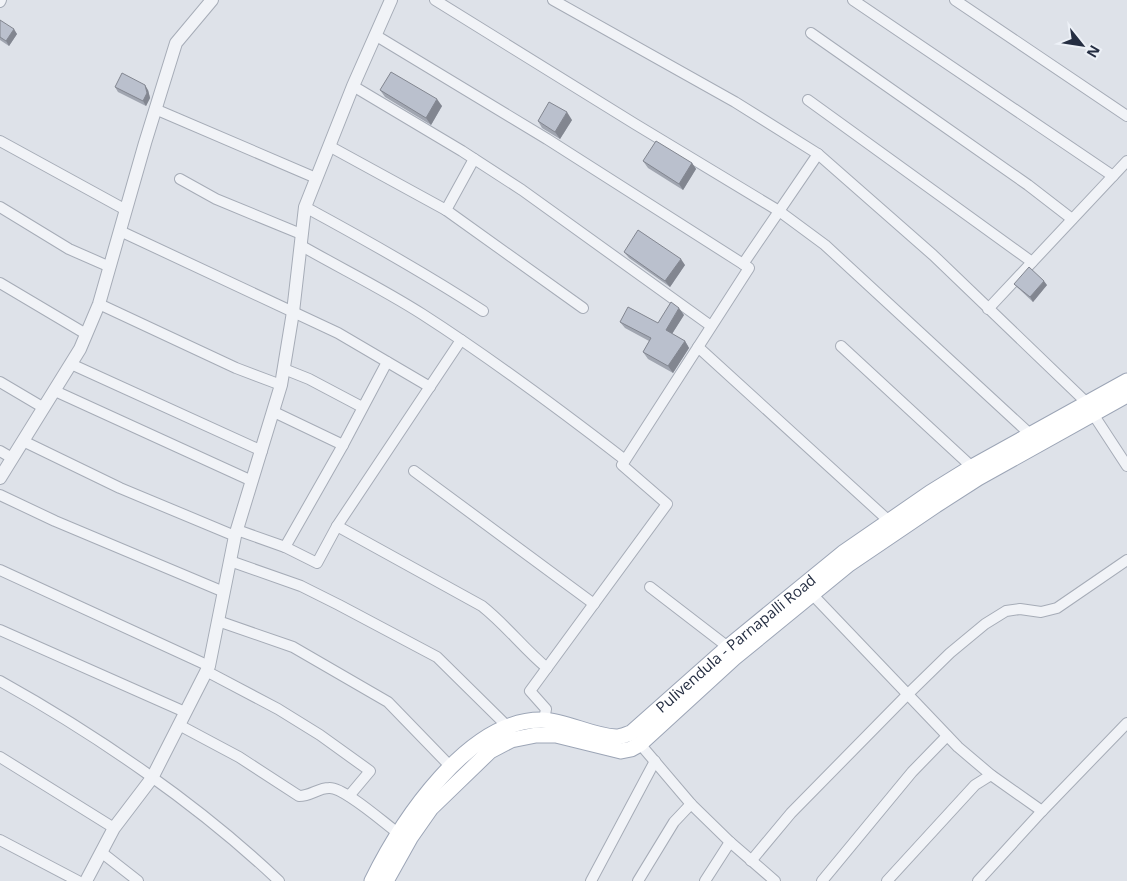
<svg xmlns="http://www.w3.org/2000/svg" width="1127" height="881" font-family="'Open Sans',sans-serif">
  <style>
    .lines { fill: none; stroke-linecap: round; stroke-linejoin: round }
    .minor-casing { stroke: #a6acb7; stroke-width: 12 }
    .tertiary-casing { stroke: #a6acb7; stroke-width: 14 }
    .primary-casing { stroke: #9ca5b6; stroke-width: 17 }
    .minor { stroke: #f1f3f7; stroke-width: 10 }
    .tertiary { stroke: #f1f3f7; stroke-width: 12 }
    .primary { stroke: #fff; stroke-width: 15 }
    .wall { fill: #a0a5b0 }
    .shaded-wall { fill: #828690 }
    .building { fill: #bac0cd; stroke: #828690 }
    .labels { text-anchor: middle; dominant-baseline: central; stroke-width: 4; stroke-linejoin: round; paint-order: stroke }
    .street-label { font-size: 15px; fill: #252e42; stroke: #edf1f7 }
  </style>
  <rect width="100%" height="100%" fill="#dee2e9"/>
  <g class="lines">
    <g class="minor-casing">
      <g id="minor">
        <polyline points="435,0 635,124 779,211 825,245 1031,435"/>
        <polyline points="553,0 735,102 818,154 933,255 1087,403"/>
        <polyline points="853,0 1113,176"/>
        <polyline points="955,0 1127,116"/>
        <polyline points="0,2 1,0"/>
        <polyline points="811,33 1028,185 1072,219"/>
        <polyline points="375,35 547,139 743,264"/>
        <polyline points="353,86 462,151 522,190 711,326"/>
        <polyline points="808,100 1032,262"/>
        <polyline points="155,109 316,178"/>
        <polyline points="0,141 126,210"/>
        <polyline points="329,146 446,210 583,308"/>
        <polyline points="180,179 216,199 301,234"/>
        <polyline points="0,207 69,249 110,267"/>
        <path d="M305,207C366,240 425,273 483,311"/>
        <polyline points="446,210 474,159"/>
        <polyline points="120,231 338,333 430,387"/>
        <path d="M300,245C340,268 383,289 422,314C492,359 559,409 625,460"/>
        <polyline points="0,283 86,334"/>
        <polyline points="99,304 236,368 281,385"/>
        <polyline points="988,309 1127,161"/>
        <polyline points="841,346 972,467"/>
        <polyline points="698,347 889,521"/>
        <polyline points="71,364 262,451"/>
        <polyline points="284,369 309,379 362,407"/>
        <polyline points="0,382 44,408"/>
        <polyline points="55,391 252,481"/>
        <polyline points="274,412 343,445"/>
        <polyline points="1093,414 1127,466"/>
        <polyline points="23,441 120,488 235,536"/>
        <polyline points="0,451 12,458"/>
        <polyline points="414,471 594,604"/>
        <polyline points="0,495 55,521 224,592"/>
        <path d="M337,526L482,606C506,625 524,649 547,668"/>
        <polyline points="237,530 285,547 317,563 337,526 461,340"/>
        <polyline points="285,547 343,445 387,362"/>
        <polyline points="230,561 301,586 339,605 437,657 508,727"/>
        <polyline points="0,570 209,666"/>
        <polyline points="650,587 728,647"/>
        <polyline points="809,591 958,747 991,775 1042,811"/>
        <polyline points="218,621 293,647 388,702 450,766"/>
        <polyline points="0,630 185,712"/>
        <polyline points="206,671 278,709 320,735 370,771 349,796"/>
        <path d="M0,681C97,735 199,805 279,881"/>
        <polyline points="544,720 546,709 530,691 667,504 622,465 749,268 743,264 818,154"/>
        <path d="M179,725L239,757L299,796C311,796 318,788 329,788C344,787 384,823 398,833"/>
        <polyline points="640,744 691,804 730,842 775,881"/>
        <polyline points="0,757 114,828"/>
        <polyline points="0,840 78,881"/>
        <polyline points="101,852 138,881"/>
        <polyline points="751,861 791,813 907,695 950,653 985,624 1006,611 1020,609 1041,612 1057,608 1127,560"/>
        <polyline points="591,881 655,761"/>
        <polyline points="638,881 674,822 691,804"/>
        <polyline points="705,881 730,842"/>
        <polyline points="822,881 912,772 947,736"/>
        <polyline points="887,881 975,785 991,775"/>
        <polyline points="978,881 1042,811 1127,723"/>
      </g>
    </g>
    <g class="tertiary-casing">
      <g id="tertiary">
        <polyline points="0,478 80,349 99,304 145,143 176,43 212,0"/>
        <polyline points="86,881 114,828 152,778 209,666 235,536 281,385 293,312 305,207 353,86 391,0"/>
      </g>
    </g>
    <g class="primary-casing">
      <g id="primary">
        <path id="s1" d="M372,881C401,822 468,719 542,720C567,721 591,736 616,737C621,737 627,734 631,733L728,647L843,553L930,493L972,467L1127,381"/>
        <polyline points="386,881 410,838 431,808 490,751 511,740 536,735 556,735 621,751 631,749 640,744 734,658 849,564 936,505 978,478 1127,395"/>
      </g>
    </g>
    <use href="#minor" class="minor"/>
    <use href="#tertiary" class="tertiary"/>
    <use href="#primary" class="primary"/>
  </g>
  <g class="wall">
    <polygon points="0,20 17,34 9,46 0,40"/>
    <polygon points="115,87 148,90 150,98 146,106 118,92"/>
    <polygon points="380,90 442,106 431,125 385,97"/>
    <polygon points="572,120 560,139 542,128 538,121"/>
    <polygon points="643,161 692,163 696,169 683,190 648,168"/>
    <polygon points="624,252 685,265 670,287 629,258"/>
    <polygon points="1014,284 1047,285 1033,302 1018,288"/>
    <polygon points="684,315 672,334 685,341 689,348 673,373 648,359 643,352 649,341 625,328 620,322 658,323"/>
  </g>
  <g class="shaded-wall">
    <polygon points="14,29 17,34 9,46 6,41"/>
    <polygon points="145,85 148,90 150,98 146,106 143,101"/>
    <polygon points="437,99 442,106 431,125 426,118"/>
    <polygon points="567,112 572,120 560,139 555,132"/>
    <polygon points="692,163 696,169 683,190 679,184"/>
    <polygon points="681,259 685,265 670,287 665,281"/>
    <polygon points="1044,281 1047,285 1033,302 1030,297"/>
    <polygon points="679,308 684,315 670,337 666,330"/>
    <polygon points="685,341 689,348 673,373 668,366"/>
  </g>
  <g class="building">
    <polygon points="0,20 14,29 6,41 0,37"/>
    <polygon points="391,72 437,99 426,118 380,90"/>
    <polygon points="122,73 145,85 147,93 143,101 115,87"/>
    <polygon points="549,102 567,112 555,132 538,121"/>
    <polygon points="656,141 692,163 679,184 643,161"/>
    <polygon points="638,230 681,259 665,281 624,252"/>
    <polygon points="1029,267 1044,281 1030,297 1014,284"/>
    <polygon points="671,302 679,308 666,330 685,341 668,366 643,352 651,338 620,322 628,307 658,323"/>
  </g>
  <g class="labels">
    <g class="street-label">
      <text stroke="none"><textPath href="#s1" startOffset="474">Pulivendula - Parnapalli Road</textPath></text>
    </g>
  </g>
  <g transform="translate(1082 45) rotate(120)" stroke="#edf1f7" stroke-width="4" paint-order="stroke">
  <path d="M0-4L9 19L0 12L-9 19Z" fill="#252e42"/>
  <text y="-8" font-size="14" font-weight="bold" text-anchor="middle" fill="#252e42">N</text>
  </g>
</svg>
